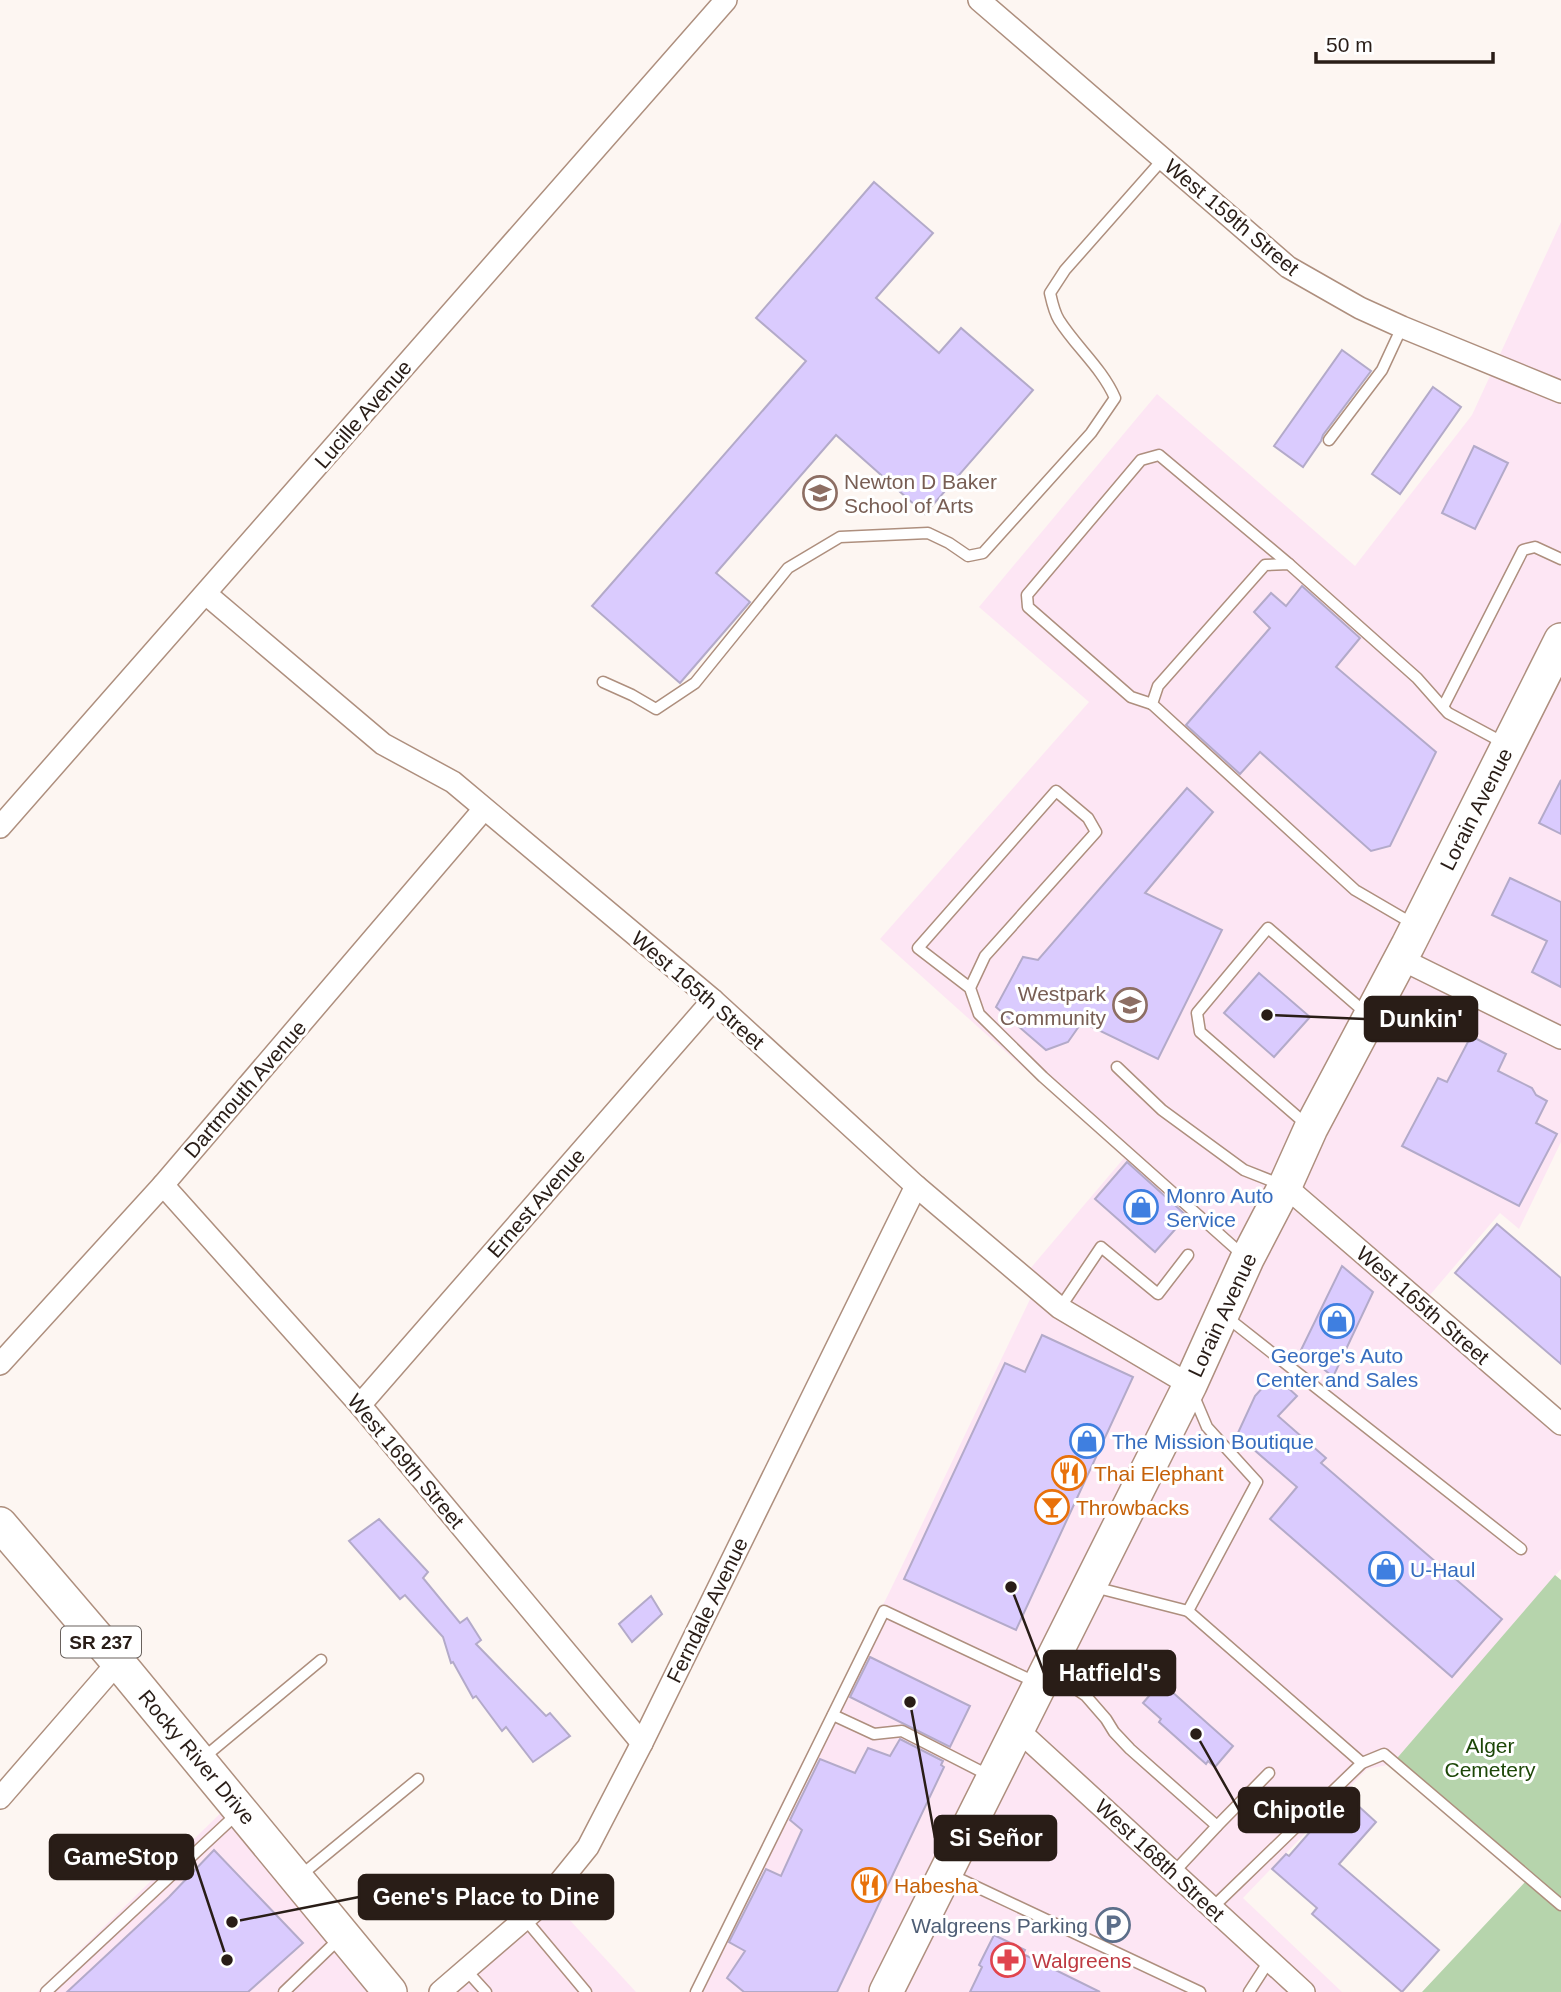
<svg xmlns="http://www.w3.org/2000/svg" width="1561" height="1992" font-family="Arial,sans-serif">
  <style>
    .commercial { fill: #fde6f4 }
    .green { fill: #b6d4ac }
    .building { fill: #dacbfe; stroke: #b3aac9; stroke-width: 2 }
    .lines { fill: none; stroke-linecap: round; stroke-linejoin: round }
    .service-casing { stroke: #ae8f7e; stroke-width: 13 }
    .minor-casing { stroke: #ae8f7e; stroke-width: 24 }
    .primary-casing { stroke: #ae8f7e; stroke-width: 36 }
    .service { stroke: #fff; stroke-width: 10 }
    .minor { stroke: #fff; stroke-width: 21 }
    .primary { stroke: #fff; stroke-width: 33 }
    .labels { text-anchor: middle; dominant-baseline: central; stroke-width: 6; stroke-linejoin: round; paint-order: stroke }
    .shield { fill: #fff; stroke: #69615d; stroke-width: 2 }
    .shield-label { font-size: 19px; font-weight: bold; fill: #291d17 }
    .street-label { font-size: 21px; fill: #291d17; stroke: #fff }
    .education-label { font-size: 21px; fill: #785e54; stroke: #fff; text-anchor: start }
    .shop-label { font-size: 21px; fill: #366cbe; stroke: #fff; text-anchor: start }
    .food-label { font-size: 21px; fill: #c56008; stroke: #fff; text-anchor: start }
    .park-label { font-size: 21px; fill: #1d4708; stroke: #fff }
    .service-label { font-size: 21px; fill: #4e5e75; stroke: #fff; text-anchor: end }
    .health-label { font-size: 21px; fill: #be3a42; stroke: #fff; text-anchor: start }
    .leader { fill: none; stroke: #291d17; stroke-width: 2.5 }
    .callout-dot { fill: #291d17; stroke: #fff; stroke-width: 2.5 }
    .callout { fill: #291d17; stroke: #291d17; stroke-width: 2.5 }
    .callout-label { font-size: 23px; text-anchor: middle; font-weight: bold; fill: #fff }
  </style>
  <rect width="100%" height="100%" fill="#fdf6f2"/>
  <g class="commercial">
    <polygon points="1561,222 1561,1142 1519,1229 1500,1213 1418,1309 1561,1433 1561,1569 1392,1764 1367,1769 1243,1898 1342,1992 690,1992 794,1778 888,1595 1033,1293 1190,1372 1077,1310 1029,1270 1124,1158 880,939 1089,702 979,607 1157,394 1355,566 1472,415"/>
    <polygon points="233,1801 390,1992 37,1992"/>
    <polygon points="555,1904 636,1992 452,1992"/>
  </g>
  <polygon class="green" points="1555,1575 1561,1580 1561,1992 1422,1992 1526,1881 1392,1764"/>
  <g class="building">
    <polygon points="874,182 933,233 876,298 939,353 961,328 1033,390 925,514 836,435 716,573 750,602 680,683 592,606 806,361 756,318"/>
    <polygon points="1342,350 1371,371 1323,435 1321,441 1303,467 1274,446"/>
    <polygon points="1433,387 1461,407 1400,494 1372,474"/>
    <polygon points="1474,446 1508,463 1475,529 1442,513"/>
    <polygon points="1302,586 1360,638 1336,667 1436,752 1390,846 1371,851 1260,752 1240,774 1186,725 1270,628 1254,612 1271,593 1286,606"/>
    <polygon points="1561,780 1561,834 1539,823"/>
    <polygon points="1187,788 1213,812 1145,893 1222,930 1158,1059 1082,1022 1068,1042 1046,1050 996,1007 1023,957 1038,960"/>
    <polygon points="1510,878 1561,902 1561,987 1532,972 1547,941 1492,915"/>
    <polygon points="1259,973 1310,1017 1274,1057 1224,1013"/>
    <polygon points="1471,1036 1506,1054 1498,1071 1532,1088 1536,1095 1547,1101 1536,1123 1557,1134 1519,1206 1402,1146 1438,1078 1447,1082"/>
    <polygon points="1127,1162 1187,1216 1155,1252 1095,1199"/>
    <polygon points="1497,1224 1561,1278 1561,1364 1455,1273"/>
    <polygon points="1342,1266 1373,1292 1333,1377 1301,1350"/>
    <polygon points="1042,1335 1133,1377 1016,1630 904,1579 1005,1363 1025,1372"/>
    <polygon points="1274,1375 1297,1396 1278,1416 1326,1458 1321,1463 1502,1619 1452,1677 1270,1519 1297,1487 1237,1435 1255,1396"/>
    <polygon points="379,1519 428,1572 423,1578 460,1623 467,1618 481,1640 476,1644 546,1716 550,1713 570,1736 533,1762 506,1727 502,1731 476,1696 473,1698 453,1662 451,1663 443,1637 405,1595 400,1599 349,1541"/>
    <polygon points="651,1596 662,1614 632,1642 619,1624"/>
    <polygon points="870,1657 970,1706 950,1747 850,1697"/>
    <polygon points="1161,1682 1233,1746 1215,1767 1208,1761 1206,1764 1159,1722 1161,1719 1143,1703"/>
    <polygon points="900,1739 943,1761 941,1765 944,1767 837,1992 744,1992 727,1978 745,1951 729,1942 766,1869 781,1876 802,1830 790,1820 820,1759 855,1773 868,1748 890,1756"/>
    <polygon points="1344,1793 1376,1822 1339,1864 1439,1950 1402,1992 1312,1914 1317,1908 1272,1869 1286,1854 1289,1856"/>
    <polygon points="214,1850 303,1943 248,1992 67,1992 169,1897"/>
    <polygon points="994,1935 1025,1950 1023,1954 1100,1992 970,1992 982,1967 979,1965"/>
  </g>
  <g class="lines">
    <g class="service-casing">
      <g id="service">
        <polyline points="1329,440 1382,370 1402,327"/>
        <path d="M603,682L632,695L656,709L695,683L788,568L840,537L928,533L949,543L968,556L983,553L1091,433L1115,398C1102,368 1076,347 1059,320C1054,312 1052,302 1050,293L1065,270L1163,159"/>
        <polyline points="1152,704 1131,697 1028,607 1027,595 1141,460 1159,455 1289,564"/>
        <polyline points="1443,707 1523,550 1535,547 1561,559"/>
        <polyline points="1415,925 1355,890 1152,704 1158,686 1265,565 1289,564 1417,678 1448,713 1504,743"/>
        <polyline points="970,988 985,956 1096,832 1088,818 1056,791 918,948 970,988 979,1014 1043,1077 1245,1257"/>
        <polyline points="1117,1067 1162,1110 1244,1170 1282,1185"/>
        <polyline points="1307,1125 1200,1032 1197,1013 1268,928 1368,1015"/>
        <polyline points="1060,1308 1101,1247 1158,1294 1188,1255"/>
        <polyline points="1224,1315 1521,1549"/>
        <polyline points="1094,1587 1188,1611 1362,1763"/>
        <polyline points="1188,1611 1257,1482 1207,1427 1193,1394"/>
        <polyline points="1051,1672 1086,1696 1106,1719 1114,1732 1130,1749 1217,1826 1174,1872"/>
        <polyline points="833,1715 874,1734 902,1731 990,1776"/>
        <polyline points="202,1759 321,1660"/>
        <polyline points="1217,1826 1269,1773"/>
        <polyline points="949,1874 1200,1992"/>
        <polyline points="300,1876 418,1779"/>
        <polyline points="1212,1908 1362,1763 1384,1754 1561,1905"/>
        <polyline points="525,1919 586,1992"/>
        <polyline points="466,1970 486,1992"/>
        <polyline points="46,1992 239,1812"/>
        <polyline points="284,1992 340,1938"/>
        <polyline points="696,1992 884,1611 1035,1682"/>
        <polyline points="1249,1992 1269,1961"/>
      </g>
    </g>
    <g class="minor-casing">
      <g id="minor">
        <polyline points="979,0 1288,267 1360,308 1402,327 1561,392"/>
        <polyline points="206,594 383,744 453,782 713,1000 916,1186 1060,1308 1190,1385"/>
        <polyline points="0,827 726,0"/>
        <polyline points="1401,959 1561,1038"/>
        <polyline points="163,1185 360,1405 642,1743"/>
        <polyline points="1285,1186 1561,1424"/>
        <polyline points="0,1364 163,1185 484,809"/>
        <polyline points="360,1405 713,1000"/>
        <polyline points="1016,1728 1304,1992"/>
        <polyline points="0,1798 118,1662"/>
        <polyline points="440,1992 542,1904 588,1847 642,1743 916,1186"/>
      </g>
    </g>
    <g class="primary-casing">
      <g id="primary">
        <polyline points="0,1524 118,1662 390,1992"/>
        <polyline points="886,1992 1190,1385 1247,1259 1285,1186 1311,1128 1408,945 1561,640"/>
      </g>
    </g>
    <use href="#service" class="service"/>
    <use href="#minor" class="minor"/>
    <use href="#primary" class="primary"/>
  </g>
  <defs>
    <g id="school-ring" transform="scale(1.75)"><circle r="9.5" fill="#fff" stroke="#8d6e63" stroke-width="1.5"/><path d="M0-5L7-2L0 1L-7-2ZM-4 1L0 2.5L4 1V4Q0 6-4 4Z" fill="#8d6e63"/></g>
    <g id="shop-ring" transform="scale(1.75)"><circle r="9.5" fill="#fff" stroke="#3f7fe0" stroke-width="1.5"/><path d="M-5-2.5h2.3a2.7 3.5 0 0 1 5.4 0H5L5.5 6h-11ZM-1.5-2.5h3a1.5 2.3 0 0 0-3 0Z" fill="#3f7fe0"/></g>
    <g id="restaurant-ring" transform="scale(1.75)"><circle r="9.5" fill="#fff" stroke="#e8710a" stroke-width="1.5"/><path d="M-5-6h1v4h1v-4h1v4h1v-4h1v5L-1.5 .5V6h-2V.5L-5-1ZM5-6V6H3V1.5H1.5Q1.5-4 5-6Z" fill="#e8710a"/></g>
    <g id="bar-ring" transform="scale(1.75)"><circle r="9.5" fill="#fff" stroke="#e8710a" stroke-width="1.5"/><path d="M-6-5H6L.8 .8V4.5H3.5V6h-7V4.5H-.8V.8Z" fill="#e8710a"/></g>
    <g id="parking-ring" transform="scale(1.75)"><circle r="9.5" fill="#fff" stroke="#5c6f8a" stroke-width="1.5"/><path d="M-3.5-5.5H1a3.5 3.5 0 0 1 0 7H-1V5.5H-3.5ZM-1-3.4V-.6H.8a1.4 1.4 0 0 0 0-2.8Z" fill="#5c6f8a"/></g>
    <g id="pharmacy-ring" transform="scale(1.75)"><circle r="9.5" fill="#fff" stroke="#e0444e" stroke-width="1.5"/><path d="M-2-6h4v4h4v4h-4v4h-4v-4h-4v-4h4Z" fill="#e0444e"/></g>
  </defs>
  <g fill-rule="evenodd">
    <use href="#school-ring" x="820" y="493"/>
    <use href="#school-ring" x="1130" y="1005"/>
    <use href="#shop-ring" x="1141" y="1207"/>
    <use href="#shop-ring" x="1337" y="1321"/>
    <use href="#shop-ring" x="1087" y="1441"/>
    <use href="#restaurant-ring" x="1069" y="1473"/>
    <use href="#bar-ring" x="1052" y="1507"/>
    <use href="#shop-ring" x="1386" y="1569"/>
    <use href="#restaurant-ring" x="869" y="1885"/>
    <use href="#parking-ring" x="1113" y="1925"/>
    <use href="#pharmacy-ring" x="1008" y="1960"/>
  </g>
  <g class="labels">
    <rect class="shield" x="61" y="1626.5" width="80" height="31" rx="5"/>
    <g class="shield-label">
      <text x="101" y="1642">SR 237</text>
    </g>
    <g class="street-label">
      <text transform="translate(1232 217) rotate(40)">West 159th Street</text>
      <text transform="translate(363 414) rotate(-49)">Lucille Avenue</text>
      <text transform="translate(1476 809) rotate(-63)">Lorain Avenue</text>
      <text transform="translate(698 990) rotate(41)">West 165th Street</text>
      <text transform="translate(245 1089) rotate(-49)">Dartmouth Avenue</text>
      <text transform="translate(536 1203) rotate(-49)">Ernest Avenue</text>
      <text transform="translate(1423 1305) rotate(41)">West 165th Street</text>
      <text transform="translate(1222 1315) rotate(-65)">Lorain Avenue</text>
      <text transform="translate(406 1461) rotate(50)">West 169th Street</text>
      <text transform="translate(707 1610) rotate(-64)">Ferndale Avenue</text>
      <text transform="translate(197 1757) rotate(50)">Rocky River Drive</text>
      <text transform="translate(1160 1860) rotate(43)">West 168th Street</text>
    </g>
    <g class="education-label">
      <text x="844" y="481">Newton D Baker<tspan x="844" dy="24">School of Arts</tspan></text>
      <text x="1106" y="993" text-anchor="end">Westpark<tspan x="1106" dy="24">Community</tspan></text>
    </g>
    <g class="shop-label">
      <text x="1166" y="1195">Monro Auto<tspan x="1166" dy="24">Service</tspan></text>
      <text x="1337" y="1355" text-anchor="middle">George's Auto<tspan x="1337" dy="24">Center and Sales</tspan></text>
      <text x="1112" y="1441">The Mission Boutique</text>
      <text x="1410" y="1569">U-Haul</text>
    </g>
    <g class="food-label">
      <text x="1094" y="1473">Thai Elephant</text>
      <text x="1076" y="1507">Throwbacks</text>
      <text x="894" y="1885">Habesha</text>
    </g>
    <g class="park-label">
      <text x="1490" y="1745">Alger<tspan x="1490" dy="24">Cemetery</tspan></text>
    </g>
    <g class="service-label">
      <text x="1088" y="1925">Walgreens Parking</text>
    </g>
    <g class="health-label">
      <text x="1032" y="1960">Walgreens</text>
    </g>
  </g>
  <path class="leader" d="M1267 1015L1365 1019M1011 1587L1044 1673M1196 1734L1239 1810M910 1702L935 1838M227 1960L193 1857M232 1922L359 1897"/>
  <g class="callout-dot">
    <circle cx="1267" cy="1015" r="7"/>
    <circle cx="1011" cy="1587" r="7"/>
    <circle cx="1196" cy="1734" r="7"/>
    <circle cx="910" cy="1702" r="7"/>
    <circle cx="227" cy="1960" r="7"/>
    <circle cx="232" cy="1922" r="7"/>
  </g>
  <g class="callout">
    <rect x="1365" y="997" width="112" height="44" rx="7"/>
    <rect x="1044" y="1651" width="131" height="44" rx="7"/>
    <rect x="1239" y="1788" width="120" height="44" rx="7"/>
    <rect x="935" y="1816" width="121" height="44" rx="7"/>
    <rect x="50" y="1835" width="143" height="44" rx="7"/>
    <rect x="359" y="1875" width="254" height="44" rx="7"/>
  </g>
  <g class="callout-label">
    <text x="1421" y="1027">Dunkin'</text>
    <text x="1110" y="1681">Hatfield's</text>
    <text x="1299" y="1818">Chipotle</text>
    <text x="996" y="1846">Si Señor</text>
    <text x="121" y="1865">GameStop</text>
    <text x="486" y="1905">Gene's Place to Dine</text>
  </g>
  <path d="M1316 52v10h177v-10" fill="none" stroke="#291d17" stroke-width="3.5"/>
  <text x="1326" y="52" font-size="21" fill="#291d17" stroke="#ffffff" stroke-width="5" paint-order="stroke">50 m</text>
</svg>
